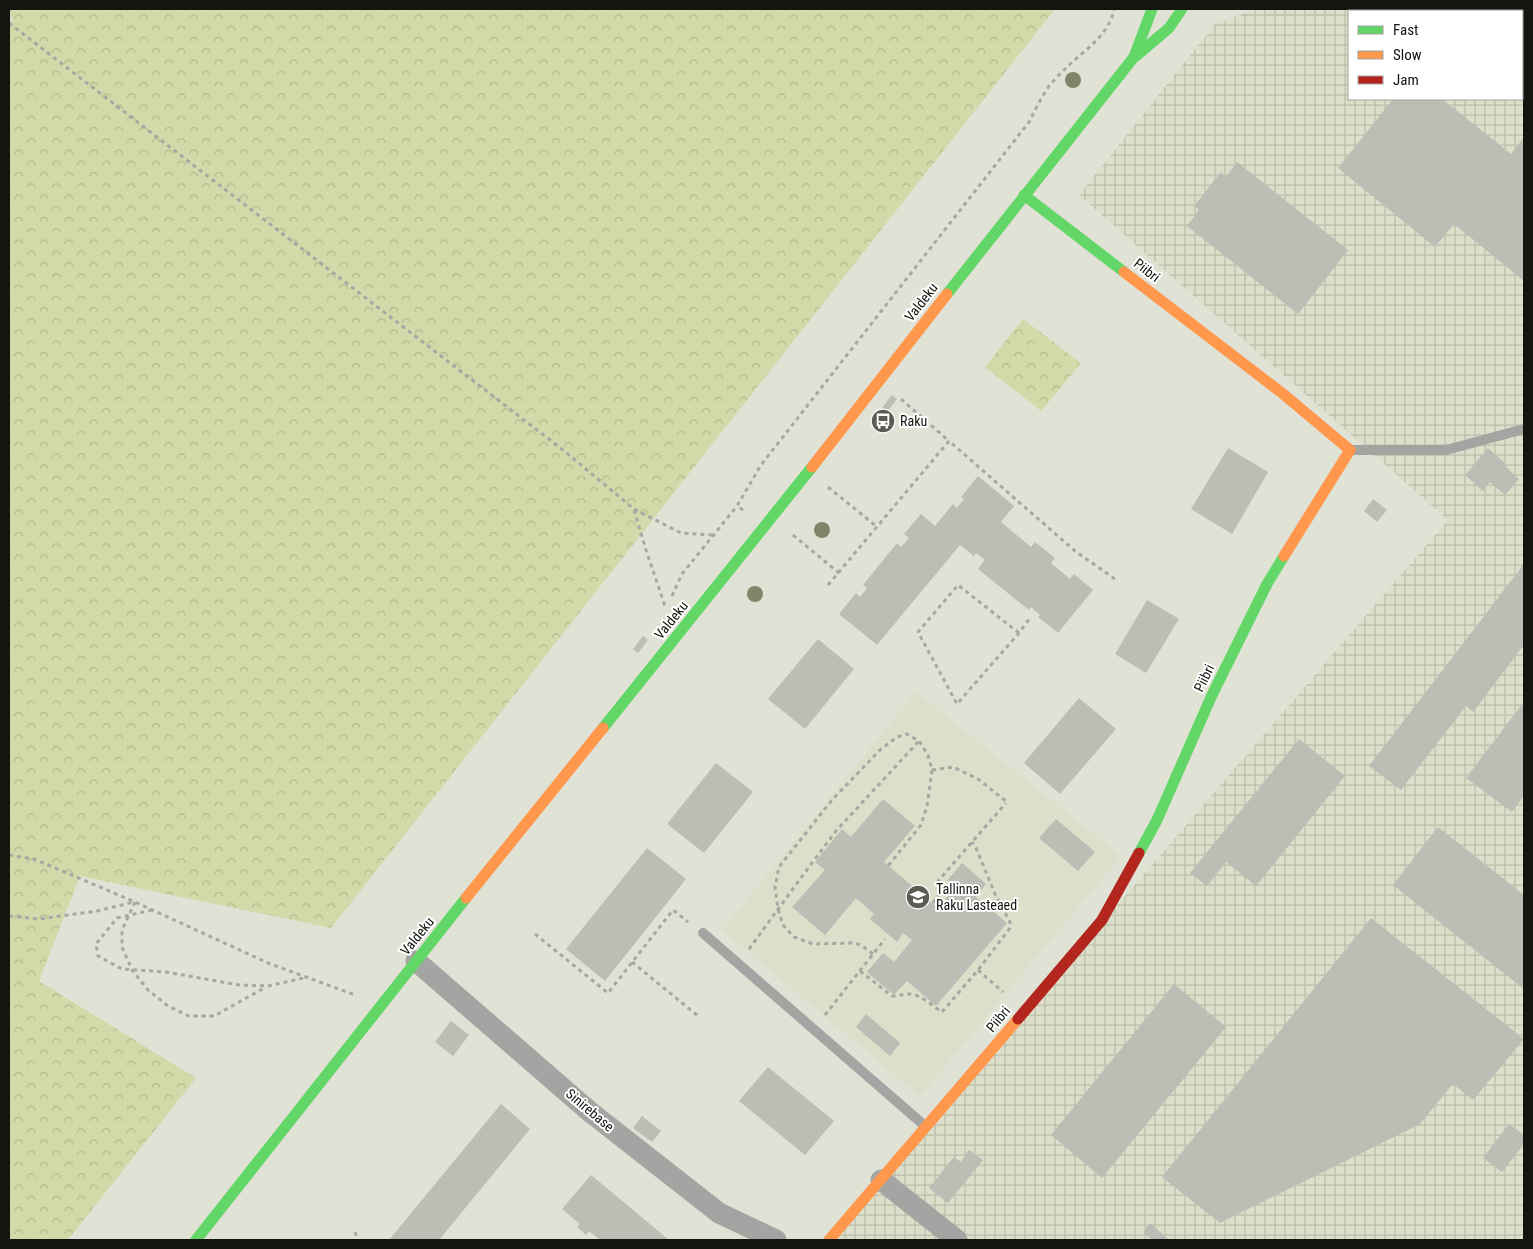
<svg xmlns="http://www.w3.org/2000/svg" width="1533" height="1249" font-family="'Roboto Condensed',sans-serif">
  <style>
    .built { fill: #dcdfc9 }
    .industrial { fill: url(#industrial-grid) }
    .forest { fill: url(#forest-crowns) }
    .building { fill: #bcbeb5 }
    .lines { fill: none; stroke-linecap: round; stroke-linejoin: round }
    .path { stroke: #a7a7a3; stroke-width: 3; stroke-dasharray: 4 4; stroke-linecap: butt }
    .lane { stroke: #a4a4a3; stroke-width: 10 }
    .street { stroke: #a4a4a3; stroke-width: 21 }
    .fast { stroke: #63d668; stroke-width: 11 }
    .slow { stroke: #ff974d; stroke-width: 11 }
    .jam { stroke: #b3261e; stroke-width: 11 }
    .tree { fill: #82846a }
    .labels { text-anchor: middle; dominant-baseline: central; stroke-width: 4; stroke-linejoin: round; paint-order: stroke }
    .street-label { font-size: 14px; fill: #14150e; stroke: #fff }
    .poi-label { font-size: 14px; fill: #14150e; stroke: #fff; text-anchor: start }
  </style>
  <defs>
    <pattern id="industrial-grid" width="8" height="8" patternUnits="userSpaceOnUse" patternTransform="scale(1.25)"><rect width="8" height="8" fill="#dcdfc9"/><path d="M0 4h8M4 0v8" fill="none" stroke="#bcbeab"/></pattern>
    <pattern id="forest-crowns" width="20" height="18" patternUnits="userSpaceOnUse" patternTransform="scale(1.25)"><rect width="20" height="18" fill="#d3d9a8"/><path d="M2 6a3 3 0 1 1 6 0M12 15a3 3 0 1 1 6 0" fill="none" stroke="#b4b98f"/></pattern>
  </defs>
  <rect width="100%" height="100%" fill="#e0e2d6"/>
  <polygon class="built" points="916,692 1121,856 920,1096 722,930"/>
  <polygon class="industrial" points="1257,9 1371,9 1407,11 1349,11 1349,99 1522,99 1522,68 1524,69 1524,1240 830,1240 1448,520 1079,195 1215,24"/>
  <g class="forest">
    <polygon points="9,9 1055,9 331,928 80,876 39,981 196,1078 68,1240 9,1240 9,26 13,20 9,15"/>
    <polygon points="1023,319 1081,363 1041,411 985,367"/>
  </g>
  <g class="building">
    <polygon points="1393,99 1442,99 1511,154 1524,137 1524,281 1454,224 1435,247 1338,168"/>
    <polygon points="1237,162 1348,250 1298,314 1187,226 1199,210 1194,206 1221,172 1226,177"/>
    <polygon points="892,395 897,399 887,412 882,408"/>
    <polygon points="1228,448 1268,472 1232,534 1191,509"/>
    <polygon points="1488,448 1506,464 1505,466 1519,479 1505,495 1490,482 1483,491 1465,475"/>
    <polygon points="978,476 1014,506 1001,522 1031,547 1035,542 1055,558 1051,563 1070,579 1074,574 1093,590 1058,633 1038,617 1040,615 1031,607 1029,610 978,569 985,560 976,553 974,556 960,545 877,645 839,614 856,593 860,597 867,588 863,585 897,543 901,547 909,538 904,534 921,514 935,526 953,504 957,508 964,499 961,497"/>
    <polygon points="1373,499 1387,510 1377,522 1364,511"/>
    <polygon points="1524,564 1524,645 1473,712 1466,706 1401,790 1369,766"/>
    <polygon points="1147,600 1179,619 1146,673 1115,654"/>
    <polygon points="643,636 648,640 638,653 633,649"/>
    <polygon points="818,639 854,669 805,729 768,699"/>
    <polygon points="1079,698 1116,729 1060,794 1024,763"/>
    <polygon points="1524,702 1524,796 1512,812 1466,778"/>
    <polygon points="1299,739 1345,776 1256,886 1226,862 1207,886 1190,873"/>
    <polygon points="716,763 753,792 704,853 667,824"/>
    <polygon points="883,799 915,826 884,862 938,908 955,888 947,881 962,863 986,884 976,897 1007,923 936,1006 907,981 894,995 867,972 883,953 894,962 912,940 903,933 897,942 870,919 874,914 856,898 825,935 792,907 825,870 815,862 842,829 851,837"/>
    <polygon points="1056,819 1095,852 1078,871 1039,838"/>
    <polygon points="1438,827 1524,895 1524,989 1393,885"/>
    <polygon points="647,848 686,879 605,981 566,949"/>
    <polygon points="1371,918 1524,1039 1473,1100 1453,1084 1420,1124 1220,1223 1162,1177"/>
    <polygon points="1174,984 1226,1027 1102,1178 1051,1135"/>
    <polygon points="866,1014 900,1043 890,1056 856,1027"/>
    <polygon points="451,1021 469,1035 453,1056 435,1042"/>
    <polygon points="768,1067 834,1121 805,1155 739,1101"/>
    <polygon points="501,1104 530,1129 439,1240 389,1240"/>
    <polygon points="642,1116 661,1131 652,1142 633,1128"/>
    <polygon points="1509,1124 1524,1135 1524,1144 1502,1172 1483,1158"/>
    <polygon points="969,1150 983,1160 948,1203 929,1188 954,1157 961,1162"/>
    <polygon points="591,1175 669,1240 600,1240 589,1231 586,1235 577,1227 580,1224 562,1209"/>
    <polygon points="1150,1223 1169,1240 1152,1240 1143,1232"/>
  </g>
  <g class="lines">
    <g class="path">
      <polyline points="9,23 563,450 634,509 681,533 712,535"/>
      <polyline points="901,399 949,441"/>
      <polyline points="828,487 876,526"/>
      <polyline points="634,510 646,550 665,606"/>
      <path d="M743,510L737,506L761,465L1029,122C1035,110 1042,96 1050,85C1055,79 1061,73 1066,68C1084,50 1109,36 1114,9"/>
      <polyline points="793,535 839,573"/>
      <polyline points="828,585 949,441 1075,551 1115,579"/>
      <polyline points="672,596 682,574 737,506"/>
      <polyline points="1019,633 958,585 918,632 957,704 1019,633 1030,618"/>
      <polyline points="932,770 953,767 978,779 1007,802"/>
      <polyline points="9,855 34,859 135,902 268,963 355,995"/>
      <polyline points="135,902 122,930 122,947 132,970 148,990 168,1006 189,1016 214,1016 266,987"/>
      <polyline points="933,903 942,890 938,881 1006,803"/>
      <polyline points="152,910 117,918 96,944 98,956 122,969 166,972 239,985 268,986 308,977"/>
      <polyline points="9,916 39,919 97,911 134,902"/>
      <polyline points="535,934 608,993 673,910 688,922"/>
      <polyline points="749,949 806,871 836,831 919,741"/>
      <polyline points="873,954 861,945 853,943 813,944 794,937 783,925 778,909 775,887 779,867 832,800 881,749 897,737 907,734 919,741 928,755 932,770 927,806 921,825 888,866"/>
      <polyline points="632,962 698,1016"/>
      <polyline points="978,970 1003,992"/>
      <path d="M860,971L892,996C898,996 904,994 909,994C921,994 932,1006 942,1012L978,970L1010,928V922L995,894L976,848L972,842"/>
      <polyline points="825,1015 885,939"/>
      <polyline points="355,1232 358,1240"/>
    </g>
    <g class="lane">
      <polyline points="1351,450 1446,450 1524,429"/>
      <polyline points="703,933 925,1126"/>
    </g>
    <g class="street">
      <polyline points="416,961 589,1111 719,1213 776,1240"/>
      <polyline points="881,1180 957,1240"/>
    </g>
    <g class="fast">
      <polyline points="1136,56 1169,28 1182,9"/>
      <polyline points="1024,195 1124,272"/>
      <polyline points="947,294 1134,57 1152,9"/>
      <polyline points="603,728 812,467"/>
      <polyline points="1139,853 1157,820 1212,695 1267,584 1284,556"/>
      <polyline points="196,1240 466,898"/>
    </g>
    <g class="slow">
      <polyline points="1124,272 1282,393 1350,450 1284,556"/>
      <polyline points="812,467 947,294"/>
      <polyline points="466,898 603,728"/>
      <polyline points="829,1240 1018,1019"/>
    </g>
    <polyline class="jam" points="1018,1019 1102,920 1139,853"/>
  </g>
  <g class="tree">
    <circle cx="1073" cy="80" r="8"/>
    <circle cx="822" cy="530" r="8"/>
    <circle cx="755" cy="594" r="8"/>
  </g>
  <defs>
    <g id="bus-disc" transform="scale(1.25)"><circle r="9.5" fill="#5b5d54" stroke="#fff"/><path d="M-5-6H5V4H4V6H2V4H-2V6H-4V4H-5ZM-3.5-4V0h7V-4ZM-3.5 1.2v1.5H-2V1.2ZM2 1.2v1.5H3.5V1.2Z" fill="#fff"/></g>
    <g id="school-disc" transform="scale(1.25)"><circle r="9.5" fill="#5b5d54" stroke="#fff"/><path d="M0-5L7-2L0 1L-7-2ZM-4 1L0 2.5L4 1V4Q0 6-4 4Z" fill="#fff"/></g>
  </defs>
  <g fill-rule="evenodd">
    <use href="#bus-disc" x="883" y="421"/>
    <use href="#school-disc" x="918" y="897"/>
  </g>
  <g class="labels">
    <g class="street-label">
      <text transform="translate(1147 270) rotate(38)">Piibri</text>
      <text transform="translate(921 302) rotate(-52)">Valdeku</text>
      <text transform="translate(671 620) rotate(-51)">Valdeku</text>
      <text transform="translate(1204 678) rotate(-64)">Piibri</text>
      <text transform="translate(417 936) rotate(-51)">Valdeku</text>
      <text transform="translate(998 1019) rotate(-50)">Piibri</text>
      <text transform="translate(590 1110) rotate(40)">Sinirebase</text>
    </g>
    <g class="poi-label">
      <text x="900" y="421">Raku</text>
      <text x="936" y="889">Tallinna<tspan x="936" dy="16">Raku Lasteaed</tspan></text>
    </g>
  </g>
  <rect width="1533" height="1249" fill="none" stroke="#14150e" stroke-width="20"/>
  <rect x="1348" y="10" width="175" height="90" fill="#ffffff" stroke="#a1a19f"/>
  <rect x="1358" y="26" width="25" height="8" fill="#63d668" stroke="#a1a19f"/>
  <text x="1393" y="35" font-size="15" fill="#14150e">Fast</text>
  <rect x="1358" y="51" width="25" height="8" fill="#ff974d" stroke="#a1a19f"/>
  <text x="1393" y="60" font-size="15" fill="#14150e">Slow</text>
  <rect x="1358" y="76" width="25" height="8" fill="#b3261e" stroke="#a1a19f"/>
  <text x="1393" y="85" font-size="15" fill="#14150e">Jam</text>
</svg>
